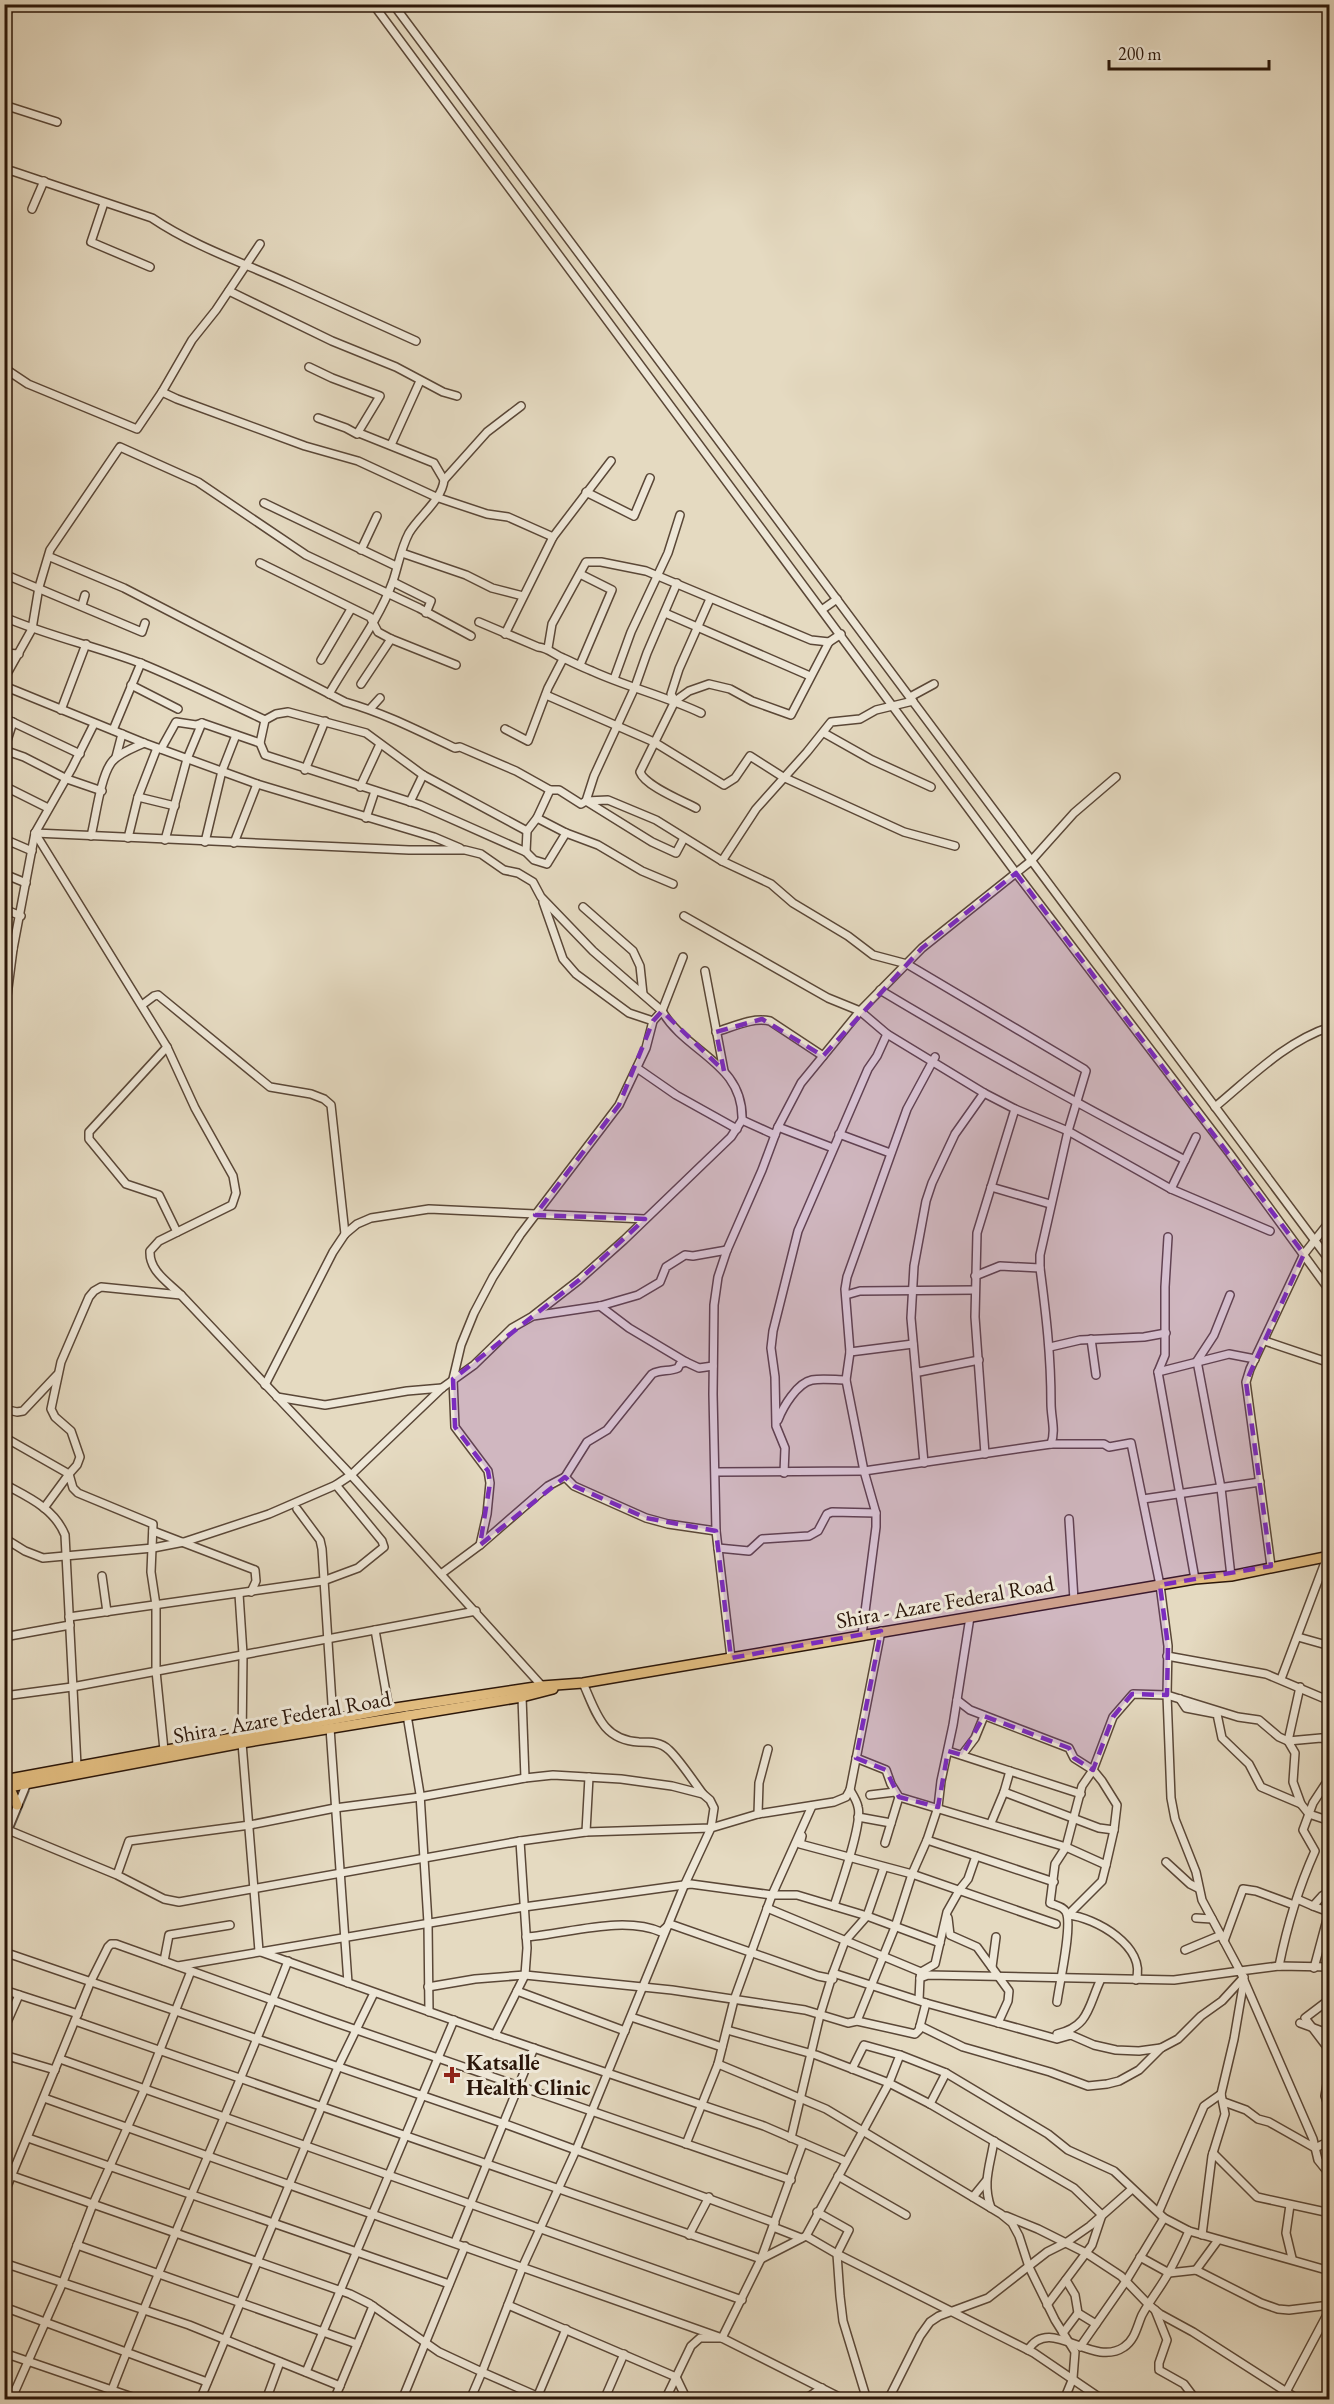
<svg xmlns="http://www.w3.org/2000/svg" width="1334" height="2404" font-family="'EB Garamond',serif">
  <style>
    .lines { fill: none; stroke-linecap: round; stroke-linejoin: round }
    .stream { stroke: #6f7776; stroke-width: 1.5 }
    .minor-casing { stroke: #5a4737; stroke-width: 10 }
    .major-casing { stroke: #2b1609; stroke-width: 12 }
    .minor { stroke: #eee7d7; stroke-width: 7 }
    .major { stroke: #e2bd80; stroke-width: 9 }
    .marked { fill: #7b2cbf; fill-opacity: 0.2; stroke: #7b2cbf; stroke-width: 4.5; stroke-dasharray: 12 8; stroke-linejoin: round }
    .poi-dot { fill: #8f2418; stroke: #eee7d7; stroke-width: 2 }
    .labels { text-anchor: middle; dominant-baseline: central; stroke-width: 6; stroke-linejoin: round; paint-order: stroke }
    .street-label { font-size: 22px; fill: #2b1609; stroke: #eee7d7 }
    .poi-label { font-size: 22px; font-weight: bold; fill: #2b1609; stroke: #eee7d7; text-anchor: start }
  </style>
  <rect width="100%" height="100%" fill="#e5dac1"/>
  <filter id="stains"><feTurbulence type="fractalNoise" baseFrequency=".00333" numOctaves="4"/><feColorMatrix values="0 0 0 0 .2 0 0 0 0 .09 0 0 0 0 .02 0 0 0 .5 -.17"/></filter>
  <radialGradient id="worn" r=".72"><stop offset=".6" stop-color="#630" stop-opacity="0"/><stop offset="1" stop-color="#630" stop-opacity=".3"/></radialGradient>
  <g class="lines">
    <polyline class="stream" points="14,1827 29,1791"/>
    <g class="minor-casing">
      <g id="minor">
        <polyline points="373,4 1016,873 1230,1154 1330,1291"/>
        <polyline points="393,4 1330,1261"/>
        <polyline points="4,105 57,122"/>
        <path d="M12,171L152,218C195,247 244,263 290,284C332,303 374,322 416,341"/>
        <polyline points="104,203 91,242 150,267"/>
        <polyline points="32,209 44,181"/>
        <polyline points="229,291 332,341 396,367 443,392 457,396"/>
        <polyline points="309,367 332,378 380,396 357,434 346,428 318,418"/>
        <polyline points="4,368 28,384 137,429 162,392 192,340 216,310 260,244"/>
        <polyline points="162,392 177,399 305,446 358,461 436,497 487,514 508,517 553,537"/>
        <polyline points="359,433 434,463 444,480"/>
        <polyline points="391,445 420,381"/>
        <polyline points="586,492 634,516 650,478"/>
        <polyline points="264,503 396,566"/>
        <polyline points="361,550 377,516"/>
        <polyline points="402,553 466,575 492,588 523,596"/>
        <path d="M50,557L124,588L345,702C384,713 419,731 455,748L460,747L516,771L550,790H559L581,804L586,801L608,800L656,820L722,861L771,884L793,903L848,936L873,955L907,964L1084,1069L1086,1071L1068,1131L1040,1255V1268C1046,1314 1051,1356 1051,1403C1051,1418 1056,1430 1051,1444"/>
        <polyline points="260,563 370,617 378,632 391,639 456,665"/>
        <polyline points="4,574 142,632 145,623"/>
        <polyline points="393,582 431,601 426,613"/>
        <polyline points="677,583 647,653 635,687 594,776 586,801 652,842 676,853 684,838"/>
        <polyline points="82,605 85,595"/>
        <polyline points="823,609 837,599"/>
        <polyline points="665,613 810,676"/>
        <path d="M4,617C48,636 95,646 140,663C182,680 224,701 265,720"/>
        <path d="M479,622L538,647C549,648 553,654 563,658C572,662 582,667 592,671C627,687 665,696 701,713"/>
        <polyline points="505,634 553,537 611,461"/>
        <polyline points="548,648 552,624 586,562 601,562 646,571 811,640 829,642"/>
        <polyline points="4,653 19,654"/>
        <polyline points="321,660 351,609"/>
        <polyline points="580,665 612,590 580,574"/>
        <polyline points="4,679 32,629 39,587 50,550 120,447 198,482 306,555 419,608 471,636"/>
        <polyline points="614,679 631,632 668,553 680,515"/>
        <polyline points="361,684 391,639"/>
        <polyline points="131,685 178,709"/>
        <polyline points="4,686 144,743 257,784 434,837 460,848"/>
        <path d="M329,694C350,657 378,622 393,581C398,566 401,548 409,533C419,516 442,500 444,480L487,432L521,406"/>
        <polyline points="546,695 654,742 724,785 735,778 750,756 783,777 904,832 955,846"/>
        <polyline points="910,697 934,684"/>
        <polyline points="675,701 689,691 709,684 730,689 752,701 791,715 829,642 841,634"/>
        <polyline points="370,709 380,698"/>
        <polyline points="61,710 86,644"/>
        <polyline points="4,718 80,754"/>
        <polyline points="505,729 528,741 548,688 563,659"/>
        <polyline points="113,730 141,663"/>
        <polyline points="824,733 872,760 931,787"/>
        <polyline points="161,749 176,722 196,725 202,723 260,743"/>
        <polyline points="4,750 24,757 67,779 102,791"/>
        <polyline points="4,750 13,722"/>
        <polyline points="116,757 122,734"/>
        <polyline points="305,770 325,721"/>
        <polyline points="4,786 48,808"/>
        <polyline points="360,787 380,744"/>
        <polyline points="138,797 175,806"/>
        <polyline points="410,802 423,775"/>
        <path d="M696,808C683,801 645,786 640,772L675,701L671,694L679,669L710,599"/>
        <polyline points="366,818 375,791"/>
        <polyline points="537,818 566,833 598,845 642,871 673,884"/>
        <polyline points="527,831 423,775 366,733 288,712 276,714 265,720 260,743 265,755 420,805 526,852 534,860 547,864 566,833"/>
        <path d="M35,833L167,1047L195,1108L233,1176L236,1193L232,1205L159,1241L150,1251C149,1271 168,1282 181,1295L351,1475L542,1686"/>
        <path d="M35,833L409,850H465L481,854L504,870L518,873L533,882L541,897L593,951L662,1011C686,1053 744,1063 742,1120"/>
        <path d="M91,836C96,816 100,779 111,763C118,753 134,748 144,743"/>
        <polyline points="128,838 138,797 157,748"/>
        <polyline points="4,839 32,851"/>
        <polyline points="165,840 187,759 202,723"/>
        <polyline points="205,842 222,771 236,735"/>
        <polyline points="234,843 257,784"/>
        <polyline points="526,852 527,831 537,818 550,790"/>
        <polyline points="722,861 756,809 807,752 831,722 860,719 876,710 913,701"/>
        <polyline points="4,874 26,883"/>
        <polyline points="543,902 563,959 576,974 629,1013 653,1021"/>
        <polyline points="583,907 633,951 640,966 643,994"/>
        <polyline points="4,909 21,916"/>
        <polyline points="684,916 828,998 860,1011 887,1034 984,1093 1015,1109 1068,1131 1171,1189 1270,1231"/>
        <polyline points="4,945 13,949"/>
        <polyline points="705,971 724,1071"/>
        <path d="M880,990C980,1050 1082,1106 1185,1160"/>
        <polyline points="142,1005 154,996 158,995 270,1087 311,1094 324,1099 331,1105 345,1234"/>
        <polyline points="4,1019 13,949 35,833 72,768 94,724"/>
        <path d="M716,1032C733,1027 752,1017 770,1021L823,1056"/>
        <polyline points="167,1047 89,1132 89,1139 126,1184 159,1195 177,1232"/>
        <polyline points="637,1068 676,1095 737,1129"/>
        <path d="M1215,1107C1250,1078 1286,1041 1330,1027"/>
        <polyline points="778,1127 833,1148"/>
        <polyline points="839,1134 890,1153"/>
        <polyline points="991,1187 1050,1204"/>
        <polyline points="1171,1189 1196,1137"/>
        <polyline points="1168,1237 1165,1287 1165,1355 1158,1372 1195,1579"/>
        <polyline points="975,1276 1000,1266 1040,1268"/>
        <polyline points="846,1295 860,1291 975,1290"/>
        <polyline points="1230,1295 1214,1335 1197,1361 1221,1488 1231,1576"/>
        <polyline points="600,1306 629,1328 686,1362 699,1368 713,1366"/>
        <polyline points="534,1315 579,1280 624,1240 731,1137 742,1120 775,1135"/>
        <polyline points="1091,1339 1096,1375"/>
        <polyline points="1265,1341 1330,1363"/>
        <polyline points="1050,1347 1080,1340 1144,1337 1166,1333"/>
        <polyline points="850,1352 913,1344"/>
        <polyline points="916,1370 919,1372 979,1360"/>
        <polyline points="1158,1372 1229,1354 1255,1359"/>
        <polyline points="265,1385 333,1252 345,1234 357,1224 371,1218 429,1209 645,1219"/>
        <polyline points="277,1397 325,1405 407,1391 442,1388"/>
        <polyline points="4,1409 17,1412 23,1411 57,1375"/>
        <path d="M778,1420C783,1407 797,1383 812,1380C822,1378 836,1380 846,1380"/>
        <polyline points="4,1437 69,1474 77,1465 80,1457 71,1431 55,1417 51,1409 61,1362 89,1297 94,1291 101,1287 181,1295"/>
        <polyline points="985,1454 975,1317 977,1233 1015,1109"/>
        <polyline points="924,1463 911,1318 914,1266 926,1201 932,1183 955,1134 984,1093"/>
        <polyline points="716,1472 864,1471 1051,1444 1104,1444 1109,1447 1131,1443 1160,1585 1168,1646 1167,1695 1171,1798 1175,1819 1196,1872 1202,1900 1240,1971 1279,1966 1330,1967"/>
        <polyline points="784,1473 785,1448 776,1426 775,1377 771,1348 773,1331 798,1231 868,1069 877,1056 887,1034"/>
        <path d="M565,1477L587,1442L607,1430L652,1374C661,1369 669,1372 678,1368L680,1364L686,1362"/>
        <path d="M4,1484C28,1497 54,1508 65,1535L77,1766"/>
        <polyline points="1143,1499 1260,1482"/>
        <polyline points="44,1508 69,1474 73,1488 78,1493 153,1524 151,1572 156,1605 156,1671 164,1750"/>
        <polyline points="297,1509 320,1540 322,1549 333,1719"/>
        <polyline points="1069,1519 1074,1600"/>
        <polyline points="153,1531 255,1570 256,1581 251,1592"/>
        <polyline points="4,1538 25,1551 43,1558 153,1548 184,1542 269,1514 336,1485 351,1475 442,1388 474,1365 512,1328 533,1316 600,1306 638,1295 660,1282 666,1267 685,1255 693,1256 727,1250"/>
        <polyline points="480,1545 487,1514 490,1483 488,1471 455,1427 453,1379 461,1345 474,1313 493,1277 520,1235 619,1105 646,1048 653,1021 662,1011 683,957"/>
        <polyline points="718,1548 749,1551 762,1539 809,1536 818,1531 827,1514 832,1512 876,1513"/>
        <polyline points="1271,1566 1246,1382 1250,1369 1304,1254 1330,1221"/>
        <polyline points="441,1574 480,1545 548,1486 565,1477 574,1486 646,1518 668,1524 716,1531"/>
        <polyline points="102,1576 107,1612"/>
        <polyline points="239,1594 243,1654 242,1743 259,1951"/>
        <polyline points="69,1617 323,1581 358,1568 384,1547 382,1541 336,1485"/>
        <polyline points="375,1630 389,1709"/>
        <polyline points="862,1635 876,1527 876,1513 864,1471 846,1380 850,1352 845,1289 847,1277 907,1109 935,1057"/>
        <polyline points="4,1637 70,1625"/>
        <polyline points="1298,1637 1330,1646"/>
        <polyline points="1167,1656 1266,1674 1330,1701"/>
        <polyline points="731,1658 716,1531 713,1394 714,1305 718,1277 727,1250 762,1170 778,1127 801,1083 860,1011 922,948 1031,861 1074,813 1116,777"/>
        <polyline points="1281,1679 1327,1557"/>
        <path d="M583,1683C596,1712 602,1740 639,1742C650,1742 661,1742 669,1750C679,1759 694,1782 703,1794"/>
        <polyline points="1300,1687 1288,1741 1295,1753 1293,1782 1301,1804 1309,1814 1330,1821"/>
        <polyline points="4,1696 72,1687 476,1611"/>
        <polyline points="522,1697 525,1778"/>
        <polyline points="1180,1699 1186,1708 1217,1714 1222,1738 1249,1764 1261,1787 1301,1804"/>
        <polyline points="407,1715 420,1794 428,1923 429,2012"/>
        <polyline points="330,1728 348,1983"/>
        <polyline points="948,1751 1081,1794"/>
        <polyline points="962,1755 975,1738 984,1716"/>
        <polyline points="856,1758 886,1770 891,1784 899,1797 1066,1847 1106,1865 1114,1830 1117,1805 1102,1781 1093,1770 1074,1758 1069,1748 970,1710 957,1700"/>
        <polyline points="1004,1792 1099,1828 1114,1830"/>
        <polyline points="870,1795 895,1792"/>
        <polyline points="758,1814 759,1783 768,1749"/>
        <polyline points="858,1817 891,1823"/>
        <polyline points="991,1823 1004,1792 1010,1771"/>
        <polyline points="8,1830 117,1875 164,1899 179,1902 520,1841 586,1832 711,1828 714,1808 710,1800 703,1794 672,1786 621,1779 553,1775 525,1778 420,1797 335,1808 250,1825 129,1841 117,1875"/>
        <polyline points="586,1832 589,1777"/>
        <polyline points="802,1836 800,1844 912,1874 1056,1924"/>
        <polyline points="4,1839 27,1783"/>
        <polyline points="927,1840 976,1856"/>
        <polyline points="885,1843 899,1797"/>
        <polyline points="1166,1862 1190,1884 1198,1888"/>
        <polyline points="1297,1899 1313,1906 1322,1896 1330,1891"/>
        <path d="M834,1906C840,1887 863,1823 858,1807C857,1801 853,1795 850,1790"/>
        <polyline points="1313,1906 1329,1912 1314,1968"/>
        <polyline points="767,1908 921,1972"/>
        <path d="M1068,1915C1095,1917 1147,1947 1136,1980"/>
        <polyline points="1068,1915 1102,1881 1106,1865"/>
        <polyline points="948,1918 950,1935 977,1947 1009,1991 1008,2001 998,2023"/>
        <polyline points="1196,1918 1212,1919"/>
        <path d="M526,1937C567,1934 623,1915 661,1932L670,1924L818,1976L833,1979"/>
        <polyline points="1224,1941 1243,1889 1256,1891 1294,1905"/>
        <polyline points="1185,1950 1221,1935"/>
        <polyline points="4,1952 505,2124 576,2150 684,1886 711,1828 758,1814 834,1802 846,1797 850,1790 881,1631"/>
        <polyline points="261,1952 495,2035 764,2126 845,2161"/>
        <polyline points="164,1961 169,1935 230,1925"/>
        <polyline points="178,1966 524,1907 691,1884 772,1895 797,1895 867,1916 940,1943"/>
        <path d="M1279,1966C1287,1926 1298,1889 1315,1851L1303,1830L1313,1803L1330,1777"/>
        <polyline points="992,1967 996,1937"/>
        <polyline points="833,1973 926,2003 1057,2039 1071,2035 1094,2045 1116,2050 1139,2051 1161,2048"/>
        <polyline points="920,1978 921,1972 935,1964 947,1912 960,1889 968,1879 976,1856 1054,1882"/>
        <polyline points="428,1987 475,1979 525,1975 672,1990 805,2010 848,2023 857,2021 915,2034 919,2030 926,2003"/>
        <polyline points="4,1990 78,2014"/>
        <polyline points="517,1991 625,2031"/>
        <polyline points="1330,1999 1305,2018 1330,2051"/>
        <polyline points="919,2000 920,1978 928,1975 1174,1980 1240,1971 1313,2139 1318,2160 1330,2175"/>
        <path d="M1057,2002C1059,1985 1073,1925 1066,1912C1063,1906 1056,1906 1050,1903L1055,1864L1066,1847L1082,1786L1093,1770L1113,1717L1133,1694L1167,1695L1238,1717L1259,1720L1279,1737L1288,1741L1321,1738L1330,1740"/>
        <polyline points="631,2017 722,2047"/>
        <polyline points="75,2021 761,2259 806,2236 889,2083 900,2055"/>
        <polyline points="857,2021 895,1927 912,1874 927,1840 938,1807 941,1781 953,1725 970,1617"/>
        <polyline points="1300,2023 1330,2034"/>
        <polyline points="920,2026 963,2047 1050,2072 1088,2086 1107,2084 1119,2081 1139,2070 1161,2048 1178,2039 1201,2016 1222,2001 1244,1977"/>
        <polyline points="4,2029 19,1995"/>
        <polyline points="727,2030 816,2055 889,2083 930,2104 1074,2188 1102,2215 1092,2245 1047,2305"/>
        <path d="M1057,2034C1090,2026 1088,2006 1101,1979"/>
        <polyline points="495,2035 525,1975 527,1948 520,1841"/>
        <polyline points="4,2055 55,2070"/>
        <polyline points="60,2059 742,2300"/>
        <polyline points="718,2064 826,2109 1001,2214 1012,2223 1019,2236 1029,2267 1055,2320 1075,2352 1073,2378 1064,2400"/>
        <polyline points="1330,2066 1325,2096 1330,2111"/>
        <polyline points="852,2069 864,2045 900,2055 946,2073 1048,2134 1068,2150 1114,2171 1164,2218 1189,2231 1330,2271"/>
        <polyline points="44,2098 722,2338 845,2400"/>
        <polyline points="1224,2102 1246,2110 1258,2119 1269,2122 1315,2148 1330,2141"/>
        <polyline points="930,2104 946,2073"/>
        <polyline points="28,2138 449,2284"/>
        <polyline points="791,2138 820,2015 833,1973 845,1941 867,1916 884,1867"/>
        <polyline points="686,2144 718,2064 734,2000 772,1895 812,1806"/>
        <polyline points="1213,2153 1257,2197 1330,2213"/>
        <polyline points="4,2173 350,2294 370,2304 439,2352 482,2372 470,2400"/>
        <polyline points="838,2176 906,2215"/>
        <polyline points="4,2194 91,1981 108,1947 111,1944 116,1944 325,2019 791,2180"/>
        <polyline points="973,2197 986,2181"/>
        <polyline points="1290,2205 1286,2233 1292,2258"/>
        <path d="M991,2208C982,2183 990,2166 994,2141"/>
        <polyline points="1159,2211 1204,2106 1221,2094"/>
        <polyline points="817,2212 849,2230 837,2254 840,2296 843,2321 867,2400"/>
        <polyline points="1006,2216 1038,2229 1086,2253 1121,2276 1149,2305 1160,2314 1193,2332 1299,2400"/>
        <polyline points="773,2227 801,2238"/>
        <polyline points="689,2235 709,2197"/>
        <polyline points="1202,2235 1212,2156 1225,2114 1221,2094 1234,2039 1244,1980"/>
        <polyline points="806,2236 837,2254 1034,2353 1103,2400"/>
        <polyline points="455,2242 534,2048"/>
        <polyline points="77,2245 357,2344"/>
        <polyline points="1140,2257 1169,2273 1196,2270 1261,2303 1278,2309 1289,2310 1330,2305"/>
        <polyline points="4,2263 189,2325 340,2386"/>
        <polyline points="1196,2270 1218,2240"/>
        <polyline points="1066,2280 1075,2295 1078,2313 1096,2324"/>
        <polyline points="508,2305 676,2377 687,2400"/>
        <polyline points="4,2307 207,2382"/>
        <polyline points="1155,2310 1167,2340 1159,2363 1159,2370 1184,2384 1196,2400"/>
        <polyline points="1063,2333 1078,2313"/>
        <polyline points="1080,2347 1126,2281 1164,2218"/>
        <path d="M1028,2350C1050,2314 1092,2369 1124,2347C1135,2340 1137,2326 1142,2315C1150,2300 1161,2287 1169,2272C1176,2259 1183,2245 1189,2231"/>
        <polyline points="4,2353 141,2400"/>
        <polyline points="306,2372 454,2020"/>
        <polyline points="1286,2392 1330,2309"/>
        <polyline points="11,2400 63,2282 93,2204 145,2088 191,1971"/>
        <path d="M108,2400C164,2252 231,2108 288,1961"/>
        <polyline points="200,2400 338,2067 374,1993"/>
        <polyline points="266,2400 280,2362"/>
        <polyline points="334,2400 373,2306"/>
        <polyline points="402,2400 465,2246"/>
        <polyline points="536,2400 566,2329"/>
        <polyline points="546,2400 482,2372 523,2266 576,2150 775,2223"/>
        <polyline points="604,2400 624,2354"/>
        <polyline points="665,2400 691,2346 700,2338 722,2338 761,2259 803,2143"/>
        <polyline points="804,2400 822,2388"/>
        <polyline points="888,2400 920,2336 930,2322 939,2316 988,2298 1047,2252 1067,2242 1090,2226 1132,2189"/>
      </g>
    </g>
    <g class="major-casing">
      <g id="major">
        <polyline points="4,17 10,4"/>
        <polyline points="4,1780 389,1709 542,1686 583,1683 1195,1579 1231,1576 1330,1556"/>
        <polyline points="4,1788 242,1743 522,1697 553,1689"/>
        <polyline points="4,1789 12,1793 17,1805"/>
      </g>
    </g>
    <use href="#minor" class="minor"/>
    <use href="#major" class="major"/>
  </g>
  <path class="marked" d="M1016,873L1304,1254L1246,1382L1271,1566L1160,1585L1168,1646L1167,1695L1132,1694L1113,1717L1093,1770L1074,1758L1069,1748L984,1716L962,1755L948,1751L938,1807L899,1797L886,1770L856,1758L881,1631L731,1658L716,1531L646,1518L574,1486L565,1477L480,1545L490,1483L488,1471L455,1427L453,1379L579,1280L645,1219L535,1215L619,1105L653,1021L662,1011L724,1071L716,1032L762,1019L823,1056L922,948Z"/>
  <path class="poi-dot" d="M449 2066h6v6h6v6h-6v6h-6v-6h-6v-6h6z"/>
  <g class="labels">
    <g class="street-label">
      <text transform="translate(945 1602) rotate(-10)">Shira - Azare Federal Road</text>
      <text transform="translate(282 1717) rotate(-10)">Shira - Azare Federal Road</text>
    </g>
    <g class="poi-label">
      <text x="466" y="2062">Katsalle<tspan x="466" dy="25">Health Clinic</tspan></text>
    </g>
  </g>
  <rect width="1334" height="2404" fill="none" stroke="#e5dac1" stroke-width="24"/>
  <rect x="6" y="6" width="1322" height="2392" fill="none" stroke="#2b1609" stroke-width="3"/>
  <rect x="12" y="12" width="1310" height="2380" fill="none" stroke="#2b1609" stroke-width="1.5"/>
  <path d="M1109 60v9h160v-9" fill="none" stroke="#2b1609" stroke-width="3"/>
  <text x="1118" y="60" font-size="18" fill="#2b1609" stroke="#eee7d7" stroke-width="4.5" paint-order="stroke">200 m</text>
  <rect width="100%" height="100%" filter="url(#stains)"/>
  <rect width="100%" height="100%" fill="url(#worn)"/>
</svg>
